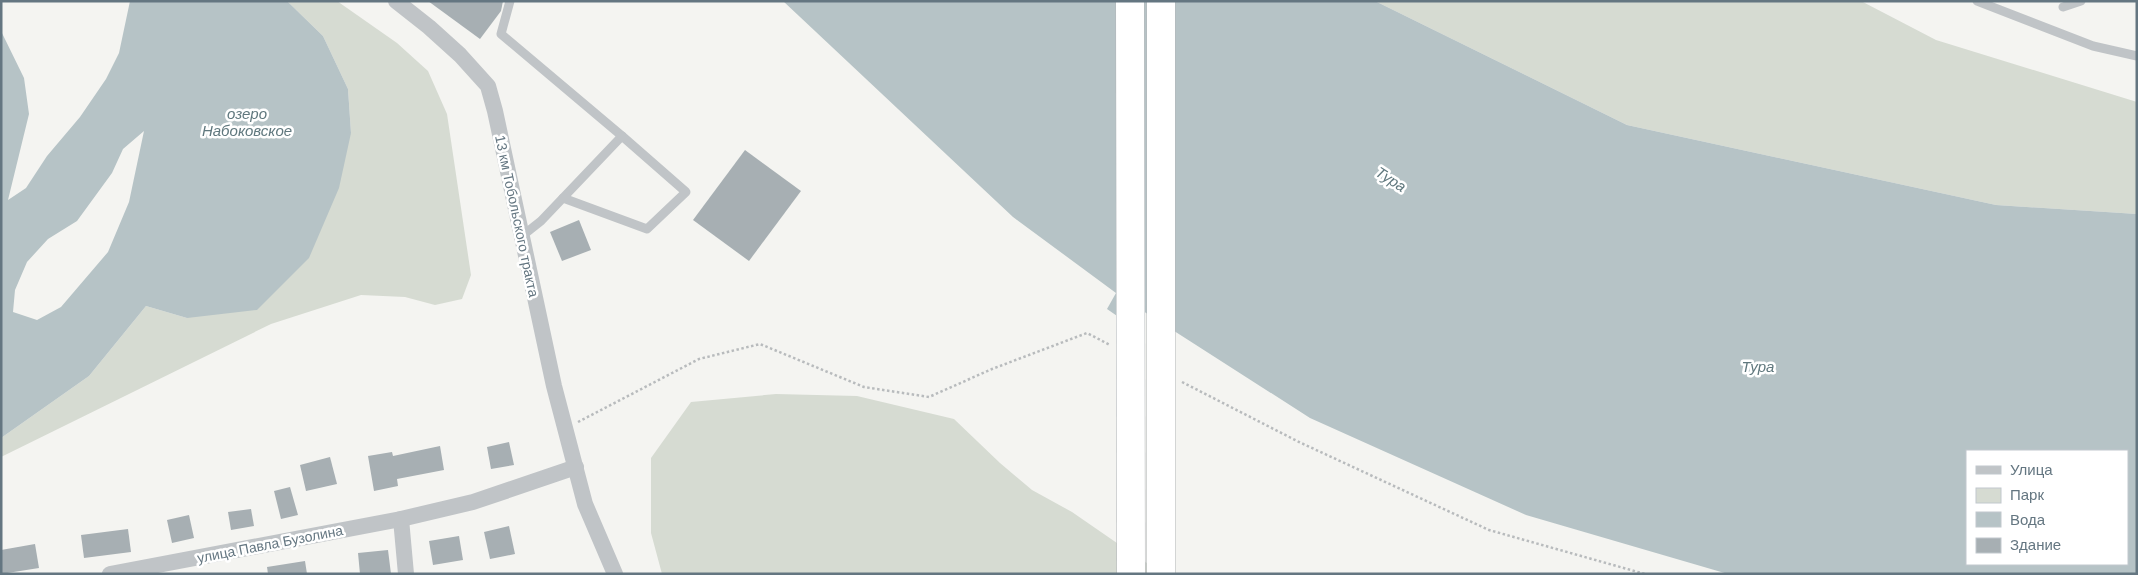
<svg xmlns="http://www.w3.org/2000/svg" width="2138" height="575" font-family="Helvetica,sans-serif">
  <style>
    .green { fill: #d6dbd2 }
    .water { fill: #b6c3c6; fill-rule: evenodd }
    .building { fill: #a7afb3 }
    .lines { fill: none; stroke-linecap: round; stroke-linejoin: round }
    .path { stroke: #b8bbbd; stroke-width: 2.5; stroke-dasharray: 2.5 2.5; stroke-linecap: butt }
    .service { stroke: #c0c4c7; stroke-width: 9 }
    .minor { stroke: #c0c4c7; stroke-width: 16 }
    .trunk-bridge-casing { stroke: #b1b5b8; stroke-width: 29; stroke-linecap: butt }
    .trunk-bridge { stroke: #fff; stroke-width: 28 }
    .labels { text-anchor: middle; dominant-baseline: central; stroke-width: 5; stroke-linejoin: round; paint-order: stroke }
    .street-label { font-size: 14px; fill: #647681; stroke: #fff }
    .water-label { font-size: 15px; font-style: italic; fill: #60787e; stroke: #fff }
  </style>
  <rect width="100%" height="100%" fill="#f4f4f1"/>
  <g class="green">
    <polygon points="287,1 337,1 397,43 428,71 447,114 471,275 462,299 435,305 405,297 361,295 271,324 1,457 1,438 89,376 146,306 187,318 351,133 348,89 323,36"/>
    <polygon points="1375,1 1861,1 1936,40 2137,102 2137,214 1996,205 1627,125"/>
    <polygon points="776,394 857,396 954,419 1000,463 1032,490 1072,512 1143,561 1169,574 662,574 651,533 651,458 691,402"/>
  </g>
  <g class="water">
    <path d="M130,1H287L323,36L348,89L351,133L339,188L309,258L257,310L187,318L146,306L89,376L1,438V31L24,78L29,114L8,200L26,188L47,156L80,117L106,79L119,53ZM144,131L129,202L108,252L61,307L37,320L13,312L15,290L27,262L48,239L77,221L112,173L123,149Z"/>
    <path d="M783,1H1375L1627,125L1996,205L2137,214V574H1728L1526,515L1310,418L1143,311L1133,327L1107,309L1116,293L1013,217ZM1967,451H2127V564H1967Z"/>
  </g>
  <g class="building">
    <polygon points="428,1 503,1 501,11 480,39"/>
    <polygon points="745,150 801,191 749,261 693,220"/>
    <polygon points="579,220 591,250 562,261 550,232"/>
    <polygon points="509,442 514,465 491,469 487,447"/>
    <polygon points="440,446 444,470 397,479 398,486 374,491 368,456 392,452 393,456"/>
    <polygon points="330,457 337,484 306,491 300,465"/>
    <polygon points="290,487 298,515 281,519 274,491"/>
    <polygon points="251,509 254,526 231,530 228,512"/>
    <polygon points="189,515 194,538 172,543 167,520"/>
    <polygon points="509,526 515,554 490,559 484,532"/>
    <polygon points="128,529 131,552 84,558 81,535"/>
    <polygon points="459,536 463,560 433,565 429,541"/>
    <polygon points="35,544 39,568 1,574 1,550"/>
    <polygon points="388,550 391,574 360,574 358,553"/>
    <polygon points="305,561 307,574 268,574 267,567"/>
  </g>
  <g class="lines">
    <g class="path">
      <polyline points="1182,382 1299,442 1489,530 1645,574"/>
      <polyline points="578,422 699,359 760,344 864,387 929,397 992,369 1087,333 1110,345"/>
    </g>
    <g class="service">
      <polyline points="510,1 501,34 622,136 541,221 522,236"/>
      <polyline points="1977,1 2093,46 2137,56"/>
      <polyline points="2063,7 2081,1"/>
      <polyline points="563,198 647,229 686,192 622,136"/>
    </g>
    <g class="minor">
      <polyline points="396,1 429,27 460,55 488,86 495,111 554,386 585,504 615,574"/>
      <polyline points="401,519 406,574"/>
      <polyline points="110,574 401,519 473,502 576,467"/>
    </g>
    <g class="trunk-bridge-casing">
      <g id="trunk-bridge">
        <polyline points="1130,1 1131,574"/>
        <polyline points="1161,1 1161,574"/>
      </g>
    </g>
    <use href="#trunk-bridge" class="trunk-bridge"/>
  </g>
  <g class="labels">
    <g class="street-label">
      <text transform="translate(517 216) rotate(78)">13 км Тобольского тракта</text>
      <text transform="translate(270 544) rotate(-11)">улица Павла Бузолина</text>
    </g>
    <g class="water-label">
      <text x="247" y="113">озеро<tspan x="247" dy="17">Набоковское</tspan></text>
      <text transform="translate(1391 179) rotate(33)">Тура</text>
      <text x="1758" y="366">Тура</text>
    </g>
  </g>
  <rect width="2138" height="575" fill="none" stroke="#647681" stroke-width="5"/>
  <rect x="1966" y="450" width="162" height="115" fill="#ffffff" stroke="#c1c8cd"/>
  <rect x="1976" y="466" width="25" height="8" fill="#c0c4c7" stroke="#c1c8cd"/>
  <text x="2010" y="475" font-size="15" fill="#647681">Улица</text>
  <rect x="1976" y="488" width="25" height="15" fill="#d6dbd2" stroke="#c1c8cd"/>
  <text x="2010" y="500" font-size="15" fill="#647681">Парк</text>
  <rect x="1976" y="512" width="25" height="15" fill="#b6c3c6" stroke="#c1c8cd"/>
  <text x="2010" y="525" font-size="15" fill="#647681">Вода</text>
  <rect x="1976" y="538" width="25" height="15" fill="#a7afb3" stroke="#c1c8cd"/>
  <text x="2010" y="550" font-size="15" fill="#647681">Здание</text>
</svg>
